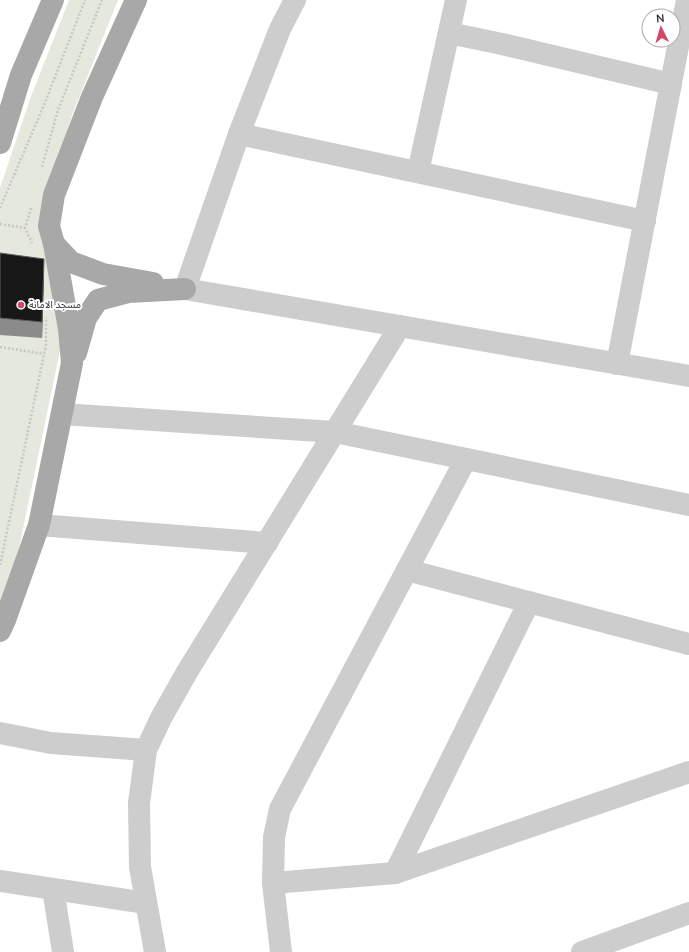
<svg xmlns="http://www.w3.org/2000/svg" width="689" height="952" font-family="'Nunito Sans','Noto Sans Arabic',sans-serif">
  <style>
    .green { fill: #e5e8dd }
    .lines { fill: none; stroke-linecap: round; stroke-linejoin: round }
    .path { stroke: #c7c7c7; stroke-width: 2.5; stroke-dasharray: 2 2; stroke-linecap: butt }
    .minor { stroke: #cdcdcd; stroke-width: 22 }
    .major { stroke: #a8a8a8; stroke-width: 22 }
    .wall { fill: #8b8b8b }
    .shaded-wall { fill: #5d5d5d }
    .building { fill: #171717; stroke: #5d5d5d }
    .poi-dot { fill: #d4466b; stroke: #fff; stroke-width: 1.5 }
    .labels { text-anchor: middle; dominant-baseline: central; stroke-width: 4; stroke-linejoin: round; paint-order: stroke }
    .poi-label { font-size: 10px; fill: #303030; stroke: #fff; text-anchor: start }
  </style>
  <rect width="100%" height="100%" fill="#fff"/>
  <polygon class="green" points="69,0 118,0 72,115 40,228 61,346 20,543 5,608 0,619 0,188 30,99"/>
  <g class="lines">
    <g class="path">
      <polyline points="42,167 58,110 102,0"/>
      <polyline points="0,208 44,105 85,0"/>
      <polyline points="31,208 25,228 32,243"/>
      <polyline points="0,224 25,228"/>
      <polyline points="0,347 44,354"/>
      <polyline points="0,565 46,345 46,317"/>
    </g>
    <g class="minor">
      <polyline points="295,0 280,29 239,134 185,289 689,376"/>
      <polyline points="449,33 502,44 671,84"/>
      <polyline points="239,134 645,221"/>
      <polyline points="418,172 456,0"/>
      <polyline points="617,364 687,0"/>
      <polyline points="62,414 335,432 689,505"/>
      <polyline points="39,525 267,543"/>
      <polyline points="407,570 689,644"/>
      <polyline points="0,733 51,743 146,750"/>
      <polyline points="395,873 529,602"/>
      <polyline points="0,881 146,903"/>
      <polyline points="273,883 395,873 689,772"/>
      <polyline points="53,889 63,952"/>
      <polyline points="155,952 140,867 139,803 146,750 161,718 187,672 400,326"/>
      <polyline points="281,952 273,883 274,837 280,809 466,459"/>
      <polyline points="582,952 689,913"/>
    </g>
    <g class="major">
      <polyline points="0,143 21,75 53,0"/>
      <polyline points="54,244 71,262 103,274 153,283"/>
      <polyline points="76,353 86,318 98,300 128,292 185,289"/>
      <polyline points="0,631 5,620 39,525 72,363 69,329 54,244 49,226 54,195 92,97 136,0"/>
    </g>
  </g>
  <polygon class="wall" points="0,253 44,275 42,338 0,335"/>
  <polygon class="shaded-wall" points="44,259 44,275 42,338 42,322"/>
  <polygon class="building" points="0,253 44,259 42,322 0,318"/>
  <circle class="poi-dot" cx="21" cy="305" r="4"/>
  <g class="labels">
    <g class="poi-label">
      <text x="29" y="305">مسجد الامانة</text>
    </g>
  </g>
  <g transform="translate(661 28) rotate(355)"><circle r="19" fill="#ffffff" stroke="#acacac"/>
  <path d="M0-3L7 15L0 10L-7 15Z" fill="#d4466b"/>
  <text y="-6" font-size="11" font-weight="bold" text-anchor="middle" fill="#303030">N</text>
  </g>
</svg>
